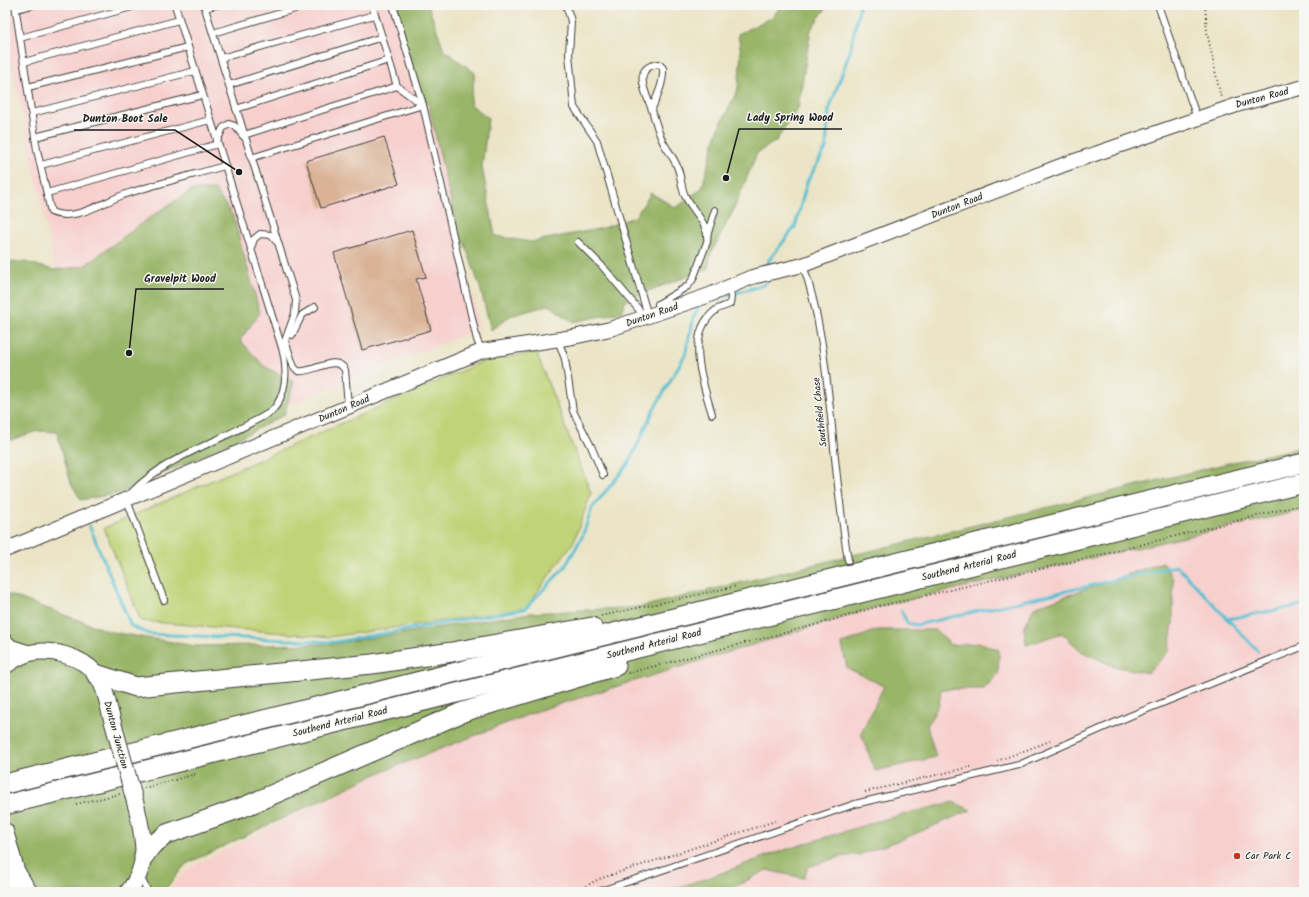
<svg xmlns="http://www.w3.org/2000/svg" width="1309" height="897" font-family="Kalam,sans-serif">
  <style>
    .built { fill: #f7d0ce }
    .green { fill: #c0d377; stroke: #6e784a }
    .forest { fill: #98b568; stroke: #5a6842 }
    .lines { fill: none; stroke-linecap: round; stroke-linejoin: round }
    .stream { stroke: #55bfd2; stroke-width: 3 }
    .building { fill: #dab295 }
    .service-casing { stroke: #3b3a36; stroke-width: 8 }
    .tertiary-casing { stroke: #3b3a36; stroke-width: 16 }
    .secondary-casing { stroke: #3b3a36; stroke-width: 18 }
    .trunk-casing { stroke: #3b3a36; stroke-width: 21 }
    .path { stroke: #3b3a36; stroke-width: 2; stroke-dasharray: 1 3; stroke-linecap: butt }
    .service { stroke: #fff; stroke-width: 6 }
    .tertiary { stroke: #fff; stroke-width: 14 }
    .secondary { stroke: #fff; stroke-width: 16 }
    .trunk { stroke: #fff; stroke-width: 19 }
    .secondary-bridge-casing { stroke: #3b3a36; stroke-width: 18; stroke-linecap: butt }
    .secondary-bridge { stroke: #fff; stroke-width: 16 }
    .poi-dot { fill: #c8321e; stroke: #f6f6f2; stroke-width: 1.5 }
    .labels { text-anchor: middle; dominant-baseline: central; stroke-width: 3; stroke-linejoin: round; paint-order: stroke }
    .street-label { font-size: 10px; fill: #1c1c1c; stroke: #f6f6f2 }
    .poi-label { font-size: 10px; fill: #1c1c1c; stroke: #f6f6f2; text-anchor: start }
    .leader { fill: none; stroke: #1c1c1c; stroke-width: 1.5 }
    .callout-dot { fill: #1c1c1c; stroke: #f6f6f2; stroke-width: 1.5 }
    .callout-label { font-size: 11px; text-anchor: middle; font-weight: bold; fill: #1c1c1c; stroke: #f6f6f2; stroke-width: 3; stroke-linejoin: round; paint-order: stroke }
  </style>
  <rect width="100%" height="100%" fill="#f6f6f2"/>
  <filter id="ink" filterUnits="userSpaceOnUse"><feTurbulence type="fractalNoise" baseFrequency=".025" numOctaves="2"/><feDisplacementMap in="SourceGraphic" scale="8" xChannelSelector="R" yChannelSelector="G"/><feConvolveMatrix kernelMatrix="1 2 1 2 8 2 1 2 1" color-interpolation-filters="sRGB"/></filter>
  <filter id="wash" filterUnits="userSpaceOnUse"><feTurbulence type="fractalNoise" baseFrequency=".012" numOctaves="4" result="noise"/><feDisplacementMap in="SourceGraphic" scale="16" xChannelSelector="R" yChannelSelector="G"/><feGaussianBlur stdDeviation="0.9" result="paint"/><feColorMatrix in="noise" values="0 0 0 0 0 0 0 0 0 0 0 0 0 0 0 0 0 1.4 0 .05"/><feComposite in="paint" operator="in"/></filter>
  <g filter="url(#wash)">
    <rect width="100%" height="100%" fill="#ebe4c6"/>
    <g class="built">
      <polygon points="5,5 405,5 480,328 116,474 54,262 5,34"/>
      <polygon points="1304,507 1304,892 167,892 187,869 374,775 540,710 871,608"/>
    </g>
    <polygon class="green" points="536,352 591,493 574,541 525,609 330,637 141,621 104,528 481,362"/>
    <g class="forest">
      <polygon points="394,5 428,5 444,50 475,73 470,104 488,118 482,167 495,236 531,242 603,228 635,217 651,193 676,208 702,188 717,132 738,89 741,53 738,34 773,17 781,5 828,5 811,29 798,108 776,141 757,153 733,211 711,253 708,269 648,291 625,301 621,312 573,322 549,305 510,316 491,330 480,287 465,244 460,241 428,103 420,96"/>
      <polygon points="192,190 215,190 233,216 260,313 240,340 264,366 294,382 284,415 228,444 121,493 81,500 71,483 57,432 37,431 5,442 5,262 25,262 54,270 84,266 152,216"/>
      <polygon points="1304,447 1304,510 876,607 540,710 374,775 186,864 163,892 5,892 5,596 10,595 111,632 196,646 331,644 530,613 641,607 1233,462"/>
      <polygon points="1163,562 1173,579 1173,623 1169,651 1148,673 1113,666 1081,651 1062,633 1026,645 1024,628 1034,607"/>
      <polygon points="877,630 936,630 951,645 981,643 999,650 998,674 984,689 941,689 939,704 927,726 936,757 875,771 861,733 884,686 847,668 842,644"/>
      <polygon points="953,802 971,810 905,838 858,855 839,857 808,867 804,878 766,870 726,892 662,892 708,878 772,854 878,821"/>
    </g>
    <g class="lines">
      <g class="stream">
        <polyline points="767,265 769,260 795,227 807,182 826,148 829,110 850,51 860,5"/>
        <polyline points="718,298 764,285 769,278"/>
        <polyline points="89,525 131,626 149,634 334,642 525,609 565,567 582,537 592,508 629,463 653,411 685,355 694,316 701,303"/>
        <polyline points="901,610 907,623 916,625 1177,566 1258,651"/>
        <polyline points="1227,619 1304,605"/>
      </g>
    </g>
    <g id="blocks">
      <g class="building">
        <polygon points="384,137 399,184 321,208 306,161"/>
        <polygon points="412,230 426,277 416,279 431,330 362,350 334,253"/>
      </g>
    </g>
  </g>
  <g filter="url(#ink)">
    <use href="#blocks" fill-opacity="0" stroke="#3b3a36" stroke-width="1"/>
    <g class="lines">
      <g class="service-casing">
        <g id="service">
          <path d="M15,5L37,150L51,212C77,223 105,200 129,193C161,183 193,175 224,166"/>
          <path d="M204,5L296,300L295,313L285,341L294,367L298,371C312,374 336,353 345,370L348,406"/>
          <polyline points="372,5 397,86 423,105"/>
          <polyline points="393,5 423,105 477,340 482,351"/>
          <polyline points="566,5 571,21 569,54 574,107 597,141 648,316"/>
          <polyline points="1158,5 1197,118"/>
          <polyline points="205,8 216,5"/>
          <polyline points="16,9 32,5"/>
          <polyline points="213,33 308,5"/>
          <polyline points="20,38 139,5"/>
          <polyline points="221,58 374,15"/>
          <polyline points="24,62 179,20"/>
          <polyline points="229,85 382,37"/>
          <polyline points="28,87 188,47"/>
          <polyline points="236,109 389,60"/>
          <path d="M652,109C657,95 664,84 663,68L659,64C630,67 647,95 652,110C655,121 658,132 663,142C668,151 675,159 678,169C681,177 681,187 685,196C692,210 710,225 707,242L693,279L688,286L658,304L660,312"/>
          <polyline points="32,113 195,71"/>
          <polyline points="244,135 397,86"/>
          <polyline points="35,137 202,95"/>
          <polyline points="217,141 223,128 229,124 235,126 243,136"/>
          <polyline points="251,158 423,105"/>
          <polyline points="41,165 210,120"/>
          <polyline points="47,193 218,144"/>
          <polyline points="707,236 715,210"/>
          <polyline points="578,242 603,267 645,317"/>
          <polyline points="251,248 254,239 260,234 271,235 276,241"/>
          <path d="M803,265C821,317 826,371 832,427C836,471 841,516 848,560"/>
          <polyline points="292,335 302,315 315,307"/>
          <polyline points="558,340 565,359 573,411 591,446 603,475"/>
          <path d="M712,414C703,383 684,334 716,310C720,307 726,306 730,304L731,297L729,287"/>
          <path d="M132,492C170,453 227,440 272,411C287,395 288,368 282,348L175,5"/>
          <polyline points="127,500 164,600"/>
          <polyline points="140,876 148,892"/>
          <polyline points="598,892 855,804 1019,765 1130,716 1304,646"/>
        </g>
      </g>
      <g class="tertiary-casing">
        <g id="tertiary">
          <polyline points="5,550 482,351 573,337 610,329 707,296 752,277 803,265 1063,165 1240,104 1304,87"/>
          <polyline points="5,641 11,647 30,653"/>
        </g>
      </g>
      <g class="secondary-casing">
        <g id="secondary">
          <path d="M5,666C12,661 21,655 30,653C51,648 83,657 96,674C104,685 107,699 110,712"/>
          <polyline points="5,831 16,870 29,892"/>
          <path d="M128,892C150,865 144,840 137,809"/>
        </g>
      </g>
      <g class="trunk-casing">
        <g id="trunk">
          <polyline points="96,674 136,687 372,664 452,652 592,627"/>
          <polyline points="5,784 956,548 1304,463"/>
          <polyline points="5,805 1304,483"/>
          <polyline points="144,856 151,846 167,834 246,806 463,712 616,666"/>
          <polyline points="5,878 27,891"/>
        </g>
      </g>
      <g class="path">
        <polyline points="1205,5 1207,32 1221,98"/>
        <polyline points="601,616 737,586"/>
        <polyline points="628,673 830,621 876,607 1088,558 1304,504"/>
        <polyline points="997,761 1050,741"/>
        <polyline points="144,788 196,774"/>
        <polyline points="865,792 974,766"/>
        <polyline points="76,804 120,794"/>
        <polyline points="575,892 599,879 775,821"/>
      </g>
      <use href="#service" class="service"/>
      <use href="#tertiary" class="tertiary"/>
      <use href="#secondary" class="secondary"/>
      <use href="#trunk" class="trunk"/>
      <g class="secondary-bridge-casing">
        <polyline id="secondary-bridge" points="110,712 137,809"/>
      </g>
      <use href="#secondary-bridge" class="secondary-bridge"/>
    </g>
  </g>
  <circle class="poi-dot" cx="1237" cy="856" r="4"/>
  <g class="labels">
    <g class="street-label">
      <text transform="translate(1262 98) rotate(-15)">Dunton Road</text>
      <text transform="translate(957 206) rotate(-21)">Dunton Road</text>
      <text transform="translate(652 315) rotate(-19)">Dunton Road</text>
      <text transform="translate(344 409) rotate(-23)">Dunton Road</text>
      <text transform="translate(820 412) rotate(-96)">Southfield Chase</text>
      <text transform="translate(969 566) rotate(-14)">Southend Arterial Road</text>
      <text transform="translate(654 644) rotate(-14)">Southend Arterial Road</text>
      <text transform="translate(340 722) rotate(-14)">Southend Arterial Road</text>
      <text transform="translate(116 735) rotate(75)">Dunton Junction</text>
    </g>
    <g class="poi-label">
      <text x="1245" y="856">Car Park C</text>
    </g>
  </g>
  <path class="leader" d="M726 178L739 129H842M239 172L175 130H74M129 353L136 289H224"/>
  <g class="callout-dot">
    <circle cx="726" cy="178" r="4"/>
    <circle cx="239" cy="172" r="4"/>
    <circle cx="129" cy="353" r="4"/>
  </g>
  <g class="callout-label">
    <text x="790" y="121">Lady Spring Wood</text>
    <text x="125" y="122">Dunton Boot Sale</text>
    <text x="180" y="282">Gravelpit Wood</text>
  </g>
  <rect width="1309" height="897" fill="none" stroke="#f6f6f2" stroke-width="20"/>
</svg>
